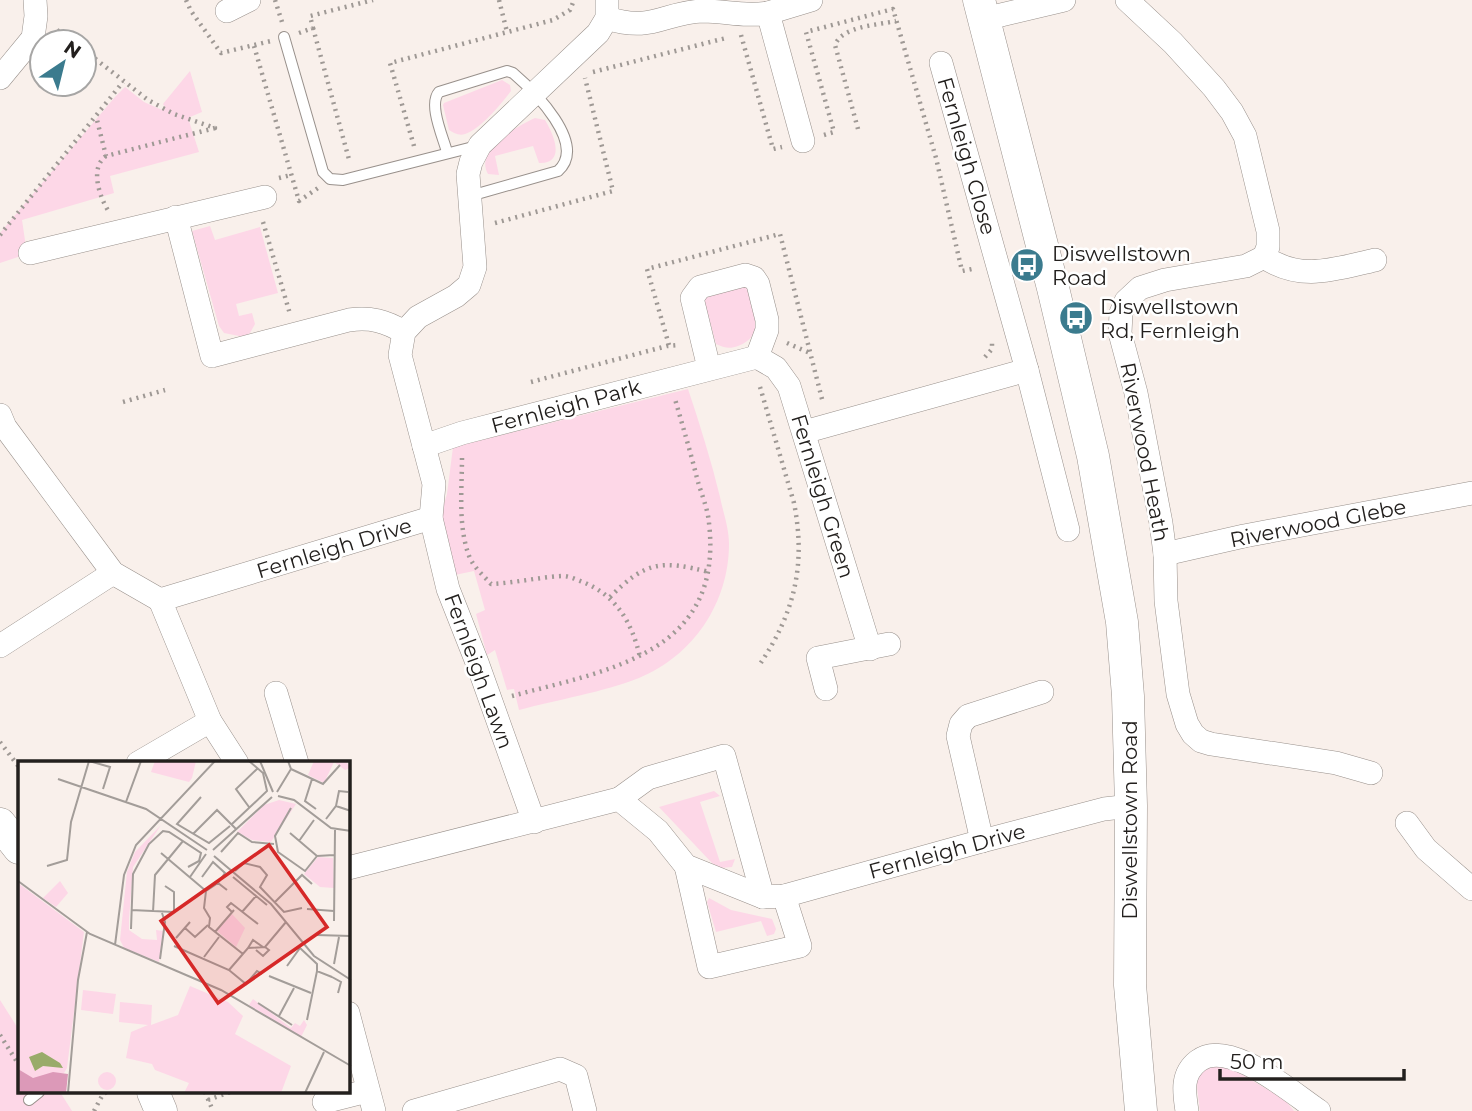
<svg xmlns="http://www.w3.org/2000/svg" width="1472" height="1111" font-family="Montserrat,sans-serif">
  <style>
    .green { fill: #fdd7e7 }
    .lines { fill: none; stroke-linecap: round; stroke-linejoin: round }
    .lane-casing { stroke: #98908b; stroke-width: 12 }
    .street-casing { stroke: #98908b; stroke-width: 24 }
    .secondary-casing { stroke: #98908b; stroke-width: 33 }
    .path { stroke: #9f9995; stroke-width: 4.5; stroke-dasharray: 2 5; stroke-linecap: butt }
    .lane { stroke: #fff; stroke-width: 10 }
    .street { stroke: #fff; stroke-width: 23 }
    .secondary { stroke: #fff; stroke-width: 32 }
    .labels { text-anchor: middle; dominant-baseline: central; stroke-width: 5; stroke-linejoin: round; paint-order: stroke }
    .street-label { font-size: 21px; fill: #23201e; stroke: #fff }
    .poi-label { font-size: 21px; fill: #23201e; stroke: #fff; text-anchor: start }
    .inset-road { fill: none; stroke: #a39d99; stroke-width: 2 }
    .view { fill: #d62828; fill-opacity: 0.15; stroke: #d62828; stroke-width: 3.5 }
    .inset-edge { fill: none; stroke: #23201e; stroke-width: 3.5 }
  </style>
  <rect width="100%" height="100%" fill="#f9f0eb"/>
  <g class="green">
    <polygon points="190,71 202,112 190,117 189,121 199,152 110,176 114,193 22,220 27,254 0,263 0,233 115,97 125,87 144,102 162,110 165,107 163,104"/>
    <path d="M502,80L510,85L511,91C502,103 480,130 465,134C459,136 454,133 449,130L443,105L444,103Z"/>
    <path d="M535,118L545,120C553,133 567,164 539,163L533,146L495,156L499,175L488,174C474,151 517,126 535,118Z"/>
    <polygon points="210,226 215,240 260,227 278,293 236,304 239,316 252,313 255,324 250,333 244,337 224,333 219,326 192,231"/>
    <path d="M743,284L748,288C754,311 766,335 738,346C730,349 724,348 716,344L703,296Z"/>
    <path d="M688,389C700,425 711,460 720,497C723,512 729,528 729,544C729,603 693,656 639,678C604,692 556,700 519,710L514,689L507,690L495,650L487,655L476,614L485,610L474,571L450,576L439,521L447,494L453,447Z"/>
    <polygon points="714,791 720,796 700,802 720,862 735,859 732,867 720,868 712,863 659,807"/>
    <polygon points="709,898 731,910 772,919 776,929 774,934 767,936 761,921 716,932 707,902"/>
    <polygon points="0,1000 19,1030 19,1092 60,1092 72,1111 0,1111"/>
    <path d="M1221,1062L1285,1100L1294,1111H1200C1197,1081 1190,1075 1221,1062Z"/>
  </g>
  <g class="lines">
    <g class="lane-casing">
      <g id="lane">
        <polyline points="284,37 323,172 330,179 343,180 477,146"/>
        <path d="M447,152C443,137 428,104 439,92L507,71L513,73C534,91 588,144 558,171L470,196"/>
        <polyline points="29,1100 39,1092"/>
      </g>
    </g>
    <g class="street-casing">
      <g id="street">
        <polyline points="1127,0 1173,43 1214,88 1232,112 1245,136 1268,231 1268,247 1264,257 1246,266 1165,280 1140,288 1126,301 1121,313 1120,333 1136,393 1161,523 1165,554 1166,601 1178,694 1187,724 1193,734 1201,741 1211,744 1336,763 1371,773"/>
        <polyline points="227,11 249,0"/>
        <polyline points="768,13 811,0"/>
        <path d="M607,18C652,33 664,12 703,11C726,11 745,17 768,13L803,141"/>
        <polyline points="984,19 1064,0"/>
        <polyline points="941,63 1027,370 1068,530"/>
        <polyline points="0,78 33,38 36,16 35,0"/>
        <path d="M176,217L212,356L349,320C371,317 385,321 404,332"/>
        <polyline points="30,253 265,197"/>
        <path d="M1264,257C1301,282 1335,269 1375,260"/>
        <polyline points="757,357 776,368 789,386 870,649"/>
        <polyline points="709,368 692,298 700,287 745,275 754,278 758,284 767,320 767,330 757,357"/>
        <polyline points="0,415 5,427 113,573 160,600"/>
        <polyline points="804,432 1027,370"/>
        <polyline points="424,446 462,433 757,357"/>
        <polyline points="1165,554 1244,536 1472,493"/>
        <polyline points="160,600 431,518"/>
        <polyline points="160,600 210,721 237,763"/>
        <polyline points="0,646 113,573"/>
        <polyline points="826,689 818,658 889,644"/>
        <polyline points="276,693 297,763"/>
        <polyline points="138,763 210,721"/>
        <polyline points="619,799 648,778 724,756 763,897"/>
        <polyline points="534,822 478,665 448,589 431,518 434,484 400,355 404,332 418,317 456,296 469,285 475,267 468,174 471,162 480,145 598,33 607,18 607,0"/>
        <polyline points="1407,823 1426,849 1472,889"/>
        <polyline points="982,841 958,736 961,724 968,716 1042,692"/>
        <polyline points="686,866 709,967 800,946 784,896"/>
        <polyline points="348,868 619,799 658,831 686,866 763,897 784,896 982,841 1104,809 1131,806"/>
        <polyline points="348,1013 374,1111"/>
        <polyline points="324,1102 367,1091"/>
        <polyline points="414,1111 560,1069 576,1076 585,1111"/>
        <path d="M1187,1111C1184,1092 1181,1074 1198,1061C1229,1037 1293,1094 1319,1111"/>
      </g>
    </g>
    <g class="secondary-casing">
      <g id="secondary">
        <polyline points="979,0 1053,288 1093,456 1122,622 1128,696 1131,806 1130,985 1141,1111"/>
        <polyline points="0,824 19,848"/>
        <polyline points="153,1092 161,1111"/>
      </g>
    </g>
    <g class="path">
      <polyline points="186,0 191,11 221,53 271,41"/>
      <polyline points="275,0 282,22"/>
      <polyline points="499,0 507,32"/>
      <polyline points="313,28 350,163"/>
      <polyline points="57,30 74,42"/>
      <polyline points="299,33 313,28 310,16 373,0"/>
      <polyline points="741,35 773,149 782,147"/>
      <polyline points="254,46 299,201 318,188"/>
      <polyline points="84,50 148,100 174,114 215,128 106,156 96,116"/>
      <polyline points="593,72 726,38"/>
      <path d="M858,129L835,45C842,26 878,25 896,21"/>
      <polyline points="824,135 834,132 806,32 893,9 936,158 962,271 972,269 973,272"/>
      <polyline points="414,146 390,63 553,20 570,10 574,0"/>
      <path d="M106,156C89,168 100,198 109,212"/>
      <polyline points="279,178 291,175"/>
      <polyline points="263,222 290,314"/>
      <polyline points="495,223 613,191 585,78"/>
      <polyline points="0,235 123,82"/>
      <polyline points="787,343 810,353"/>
      <polyline points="669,345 647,269 780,234 823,403"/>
      <polyline points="985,357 992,349 992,341"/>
      <polyline points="531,382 667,346 679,345"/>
      <path d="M760,387L794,503C806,564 795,612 760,664"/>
      <polyline points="123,402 165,390"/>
      <path d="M462,458C462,488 458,523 468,553C472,566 483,575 491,584C515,583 539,577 563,576C570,576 577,580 583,582C617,596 632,623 640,657"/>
      <path d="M610,597C646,561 661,560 709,572"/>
      <path d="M512,696C608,670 724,654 709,523C708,510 702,495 698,482C691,454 683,427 675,399"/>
      <polyline points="0,742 19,767"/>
      <polyline points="0,1035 19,1065"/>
      <polyline points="205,1092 213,1111"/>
      <polyline points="208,1100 230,1092"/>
      <polyline points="94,1111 103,1094 107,1092"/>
    </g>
    <use href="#lane" class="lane"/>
    <use href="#street" class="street"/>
    <use href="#secondary" class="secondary"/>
  </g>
  <defs>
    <g id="bus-disc" transform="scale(1.75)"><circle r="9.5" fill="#3b7b8e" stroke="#fff"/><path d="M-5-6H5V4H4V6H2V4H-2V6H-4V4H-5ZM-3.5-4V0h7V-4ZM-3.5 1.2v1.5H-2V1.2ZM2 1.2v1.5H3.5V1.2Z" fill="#fff"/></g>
  </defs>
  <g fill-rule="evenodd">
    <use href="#bus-disc" x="1027" y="265"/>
    <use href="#bus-disc" x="1076" y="318"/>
  </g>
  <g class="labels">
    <g class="street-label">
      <text transform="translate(967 156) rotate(74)">Fernleigh Close</text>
      <text transform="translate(566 406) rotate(-15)">Fernleigh Park</text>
      <text transform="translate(1145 452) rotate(79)">Riverwood Heath</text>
      <text transform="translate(823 496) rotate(73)">Fernleigh Green</text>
      <text transform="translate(1318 523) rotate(-11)">Riverwood Glebe</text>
      <text transform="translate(334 548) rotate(-17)">Fernleigh Drive</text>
      <text transform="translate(479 671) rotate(70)">Fernleigh Lawn</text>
      <text transform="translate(1129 820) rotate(-90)">Diswellstown Road</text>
      <text transform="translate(947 851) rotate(-15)">Fernleigh Drive</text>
    </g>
    <g class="poi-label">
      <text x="1052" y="253">Diswellstown<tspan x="1052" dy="24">Road</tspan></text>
      <text x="1100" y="306">Diswellstown<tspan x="1100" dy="24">Rd, Fernleigh</tspan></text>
    </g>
  </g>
  <g transform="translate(18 761)">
    <rect width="332" height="332" fill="#f9f0eb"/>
    <path d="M137,0H178L174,17L171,21L133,11ZM296,0H328L332,7L327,9L316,1L306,22L290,14ZM261,39L278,43L253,81L234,79L219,71L246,44ZM143,64L115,106L111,158V169L124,178L139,179L138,169L145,170L141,201L106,187L102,179L109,111L117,91ZM300,96L315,97L316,127L302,126L286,113ZM42,120L50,132L38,146L25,137ZM0,122L66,171L49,307L46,312L15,318L0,308ZM214,153L227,167L218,186L199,170ZM172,225L210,241L225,255L217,273L273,305L263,332H166L171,322L137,309L134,303L108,297L113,271L130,264L101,261L102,241L134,244L133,264L160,254ZM65,229L98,233L95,253L63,249ZM235,238L273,267L277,262L282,265L286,259L289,264L283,276L231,244ZM80 320a9 9 0 1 1 18 0a9 9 0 1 1-18 0Z" fill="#fdd7e7"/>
    <path d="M0,308L15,317L35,311L50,313L48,332H0Z" fill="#dc99b8"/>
    <path d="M24,291L42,302L45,307L25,305L17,310L11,296Z" fill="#99ab6a"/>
    <path class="inset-road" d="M242,0L255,31M273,8L305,23L322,4M40,18L128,48L189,89M294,18L287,40L298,48M259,31L273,8L270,0M260,35L276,39L313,67L333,70M183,36L159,63L191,82L212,65M108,41L123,0M318,45L321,30L330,31M231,46L218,28L240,7M273,47L257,75L260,91L287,110L299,95M308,58L318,45L333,50M214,63L249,30L245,12L231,0M272,72L299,95L316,94M175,73L199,49L218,68M281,80L296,59M195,89L254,36M203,91L220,72L234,81L256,83M143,92L188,130M196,95L253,143L296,195L333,219M29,105L49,99L53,61L71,0L92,6L85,28M217,110L226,102L242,106L249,114L242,126L266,151L284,147M172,116L188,93M184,116L195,101L207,112L200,122M215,116L249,144M0,120L72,173L203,229L333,305M188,130L186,147L192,157L191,166L225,193M188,130L200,122L209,129M257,141L284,114L294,123M289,148L316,150M113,149L156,151V131L147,125M135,151L137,114L165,80M214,151L209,146L213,142L240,163M224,151L238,135M316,160L317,69M167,167L177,176L190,164M113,168L115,113L131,83L145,70L151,71L183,92L181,100L170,106M197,171L216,149M298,174L333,175M158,177L172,161M97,184L106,114L118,84L197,0M156,185L211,209L228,223L239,210L244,213M230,187L235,179L245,186M238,189L245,195L251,189L247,186M186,196L201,176M142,198L147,161L144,152M316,203L321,176M269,205L282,187L299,203V210M211,209L230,187L247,186L268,161M251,215L293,232M314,216L323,221L320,232M240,242L274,264M261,255L276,227M289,259L299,210L314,216M50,332L60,219L69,171M287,332L306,291"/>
    <path class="view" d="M251,84L309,166L200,242L143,160Z"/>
    <rect width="332" height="332" class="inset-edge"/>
  </g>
  <g transform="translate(63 63) rotate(35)"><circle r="33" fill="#ffffff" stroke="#a7a6a5" stroke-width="2"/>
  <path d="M0-5L12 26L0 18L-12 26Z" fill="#3b7b8e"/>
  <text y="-10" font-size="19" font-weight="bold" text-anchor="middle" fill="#23201e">N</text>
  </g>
  <path d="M1220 1069v10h184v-10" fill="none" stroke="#23201e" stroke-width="3.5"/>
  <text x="1230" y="1069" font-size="21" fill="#23201e" stroke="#ffffff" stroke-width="5" paint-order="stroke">50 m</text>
</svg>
